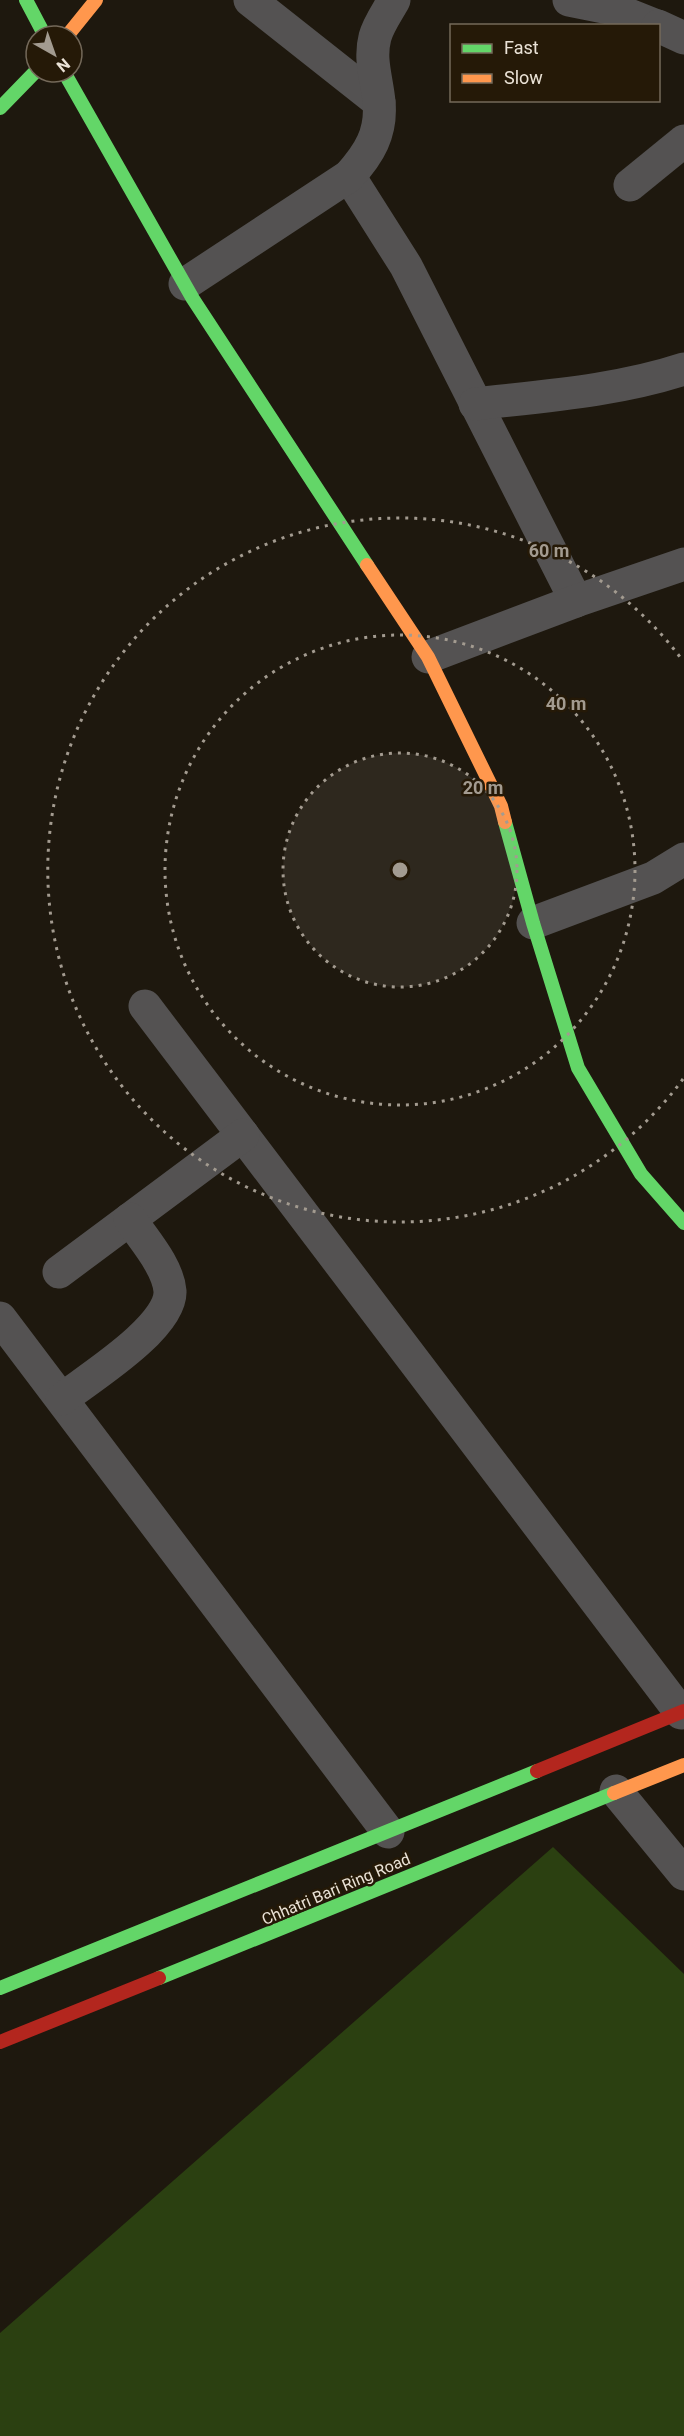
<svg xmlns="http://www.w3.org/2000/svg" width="684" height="2436" font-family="Roboto,sans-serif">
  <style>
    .green { fill: #2b4011 }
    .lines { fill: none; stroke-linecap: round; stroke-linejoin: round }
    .street { stroke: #545252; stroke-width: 33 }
    .fast { stroke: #63d668; stroke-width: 14 }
    .slow { stroke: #ff974d; stroke-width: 14 }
    .jam { stroke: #b3261e; stroke-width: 14 }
    .ring { fill: none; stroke: #a39b90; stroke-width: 3; stroke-dasharray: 3 6 }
    .labels { text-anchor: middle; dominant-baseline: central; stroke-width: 5; stroke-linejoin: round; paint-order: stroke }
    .street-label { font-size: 16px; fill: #eae2d6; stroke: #251907 }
    .centre { fill: #a39b90; stroke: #251907; stroke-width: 3 }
    .ring-label { font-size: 18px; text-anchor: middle; font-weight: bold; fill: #a39b90; stroke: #251907; stroke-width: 5; stroke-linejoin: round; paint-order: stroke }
  </style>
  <rect width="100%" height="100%" fill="#1e180e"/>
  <polygon class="green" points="553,1847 684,1974 684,2436 0,2436 0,2333"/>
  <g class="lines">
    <g class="street">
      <polyline points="250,0 379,102"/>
      <polyline points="569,0 614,9 657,26"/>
      <polyline points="658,26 684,38"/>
      <polyline points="349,176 406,266 576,601"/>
      <polyline points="630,185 684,141"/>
      <path d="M185,284L349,176C369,154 382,133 379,102C377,79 369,60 375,37C378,25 388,11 394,0"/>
      <path d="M475,404C545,396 617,391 684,369"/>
      <polyline points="428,657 576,601 684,564"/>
      <polyline points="533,923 653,878 684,859"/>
      <polyline points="145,1006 681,1713"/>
      <polyline points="59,1272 243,1135"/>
      <polyline points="0,1318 388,1832"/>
      <path d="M62,1399C88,1379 172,1327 170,1291C168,1266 143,1239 130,1219"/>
      <polyline points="616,1791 684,1874"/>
    </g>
    <g class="fast">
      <polyline points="26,0 45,36"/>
      <polyline points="64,72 193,299 367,565"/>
      <polyline points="0,108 36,71"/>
      <polyline points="505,822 533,923 578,1068 641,1174 684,1223"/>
      <polyline points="159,1978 614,1793"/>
      <polyline points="0,1988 537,1771"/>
    </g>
    <g class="slow">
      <polyline points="67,36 96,0"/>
      <polyline points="367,565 428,657 501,806 505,822"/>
      <polyline points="614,1793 684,1765"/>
    </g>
    <g class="jam">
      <polyline points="537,1771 684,1711"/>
      <polyline points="0,2042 159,1978"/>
    </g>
  </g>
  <circle cx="400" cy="870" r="117" fill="#a39b90" fill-opacity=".12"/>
  <g class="ring">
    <circle cx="400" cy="870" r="117"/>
    <circle cx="400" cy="870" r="235"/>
    <path d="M683 1079A352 352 0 1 1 683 661"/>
  </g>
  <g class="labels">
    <g class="street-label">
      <text transform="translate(336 1889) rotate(-23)">Chhatri Bari Ring Road</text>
    </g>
  </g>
  <circle cx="400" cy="870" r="9" class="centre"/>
  <g class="ring-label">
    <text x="549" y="557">60 m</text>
    <text x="566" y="710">40 m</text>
    <text x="483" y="794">20 m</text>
  </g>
  <rect x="450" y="24" width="210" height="78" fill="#251907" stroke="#74695a" stroke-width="1.5"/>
  <rect x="462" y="44" width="30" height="9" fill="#63d668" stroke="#74695a" stroke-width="1.5"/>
  <text x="504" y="54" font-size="18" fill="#eae2d6">Fast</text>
  <rect x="462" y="74" width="30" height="9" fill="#ff974d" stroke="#74695a" stroke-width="1.5"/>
  <text x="504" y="84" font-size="18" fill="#eae2d6">Slow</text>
  <g transform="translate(54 54) rotate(140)"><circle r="28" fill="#251907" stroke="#74695a" stroke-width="1.5"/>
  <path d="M0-4.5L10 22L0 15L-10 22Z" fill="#a39b90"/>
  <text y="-9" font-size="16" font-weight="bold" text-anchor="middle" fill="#eae2d6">N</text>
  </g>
</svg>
